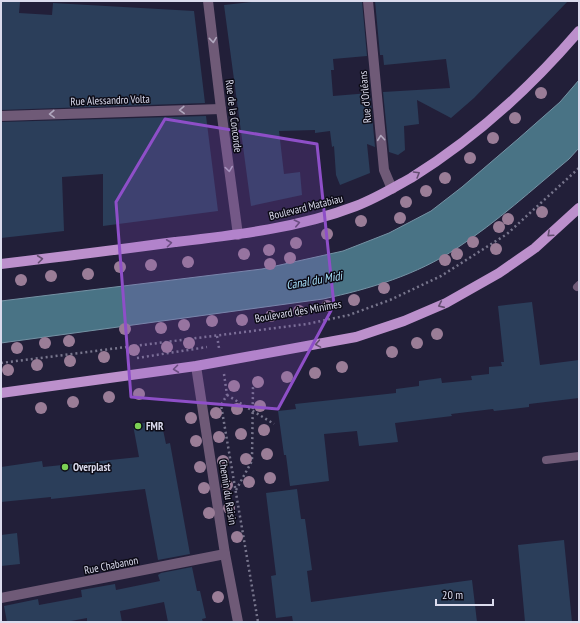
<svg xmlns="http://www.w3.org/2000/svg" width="580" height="623" font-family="'PT Sans Narrow',sans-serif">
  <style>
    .water { fill: #497385; stroke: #7592a4 }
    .building { fill: #2b3e5a }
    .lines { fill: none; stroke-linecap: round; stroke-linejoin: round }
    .path { stroke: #78768d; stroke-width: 2.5; stroke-dasharray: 2 3; stroke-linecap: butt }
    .service { stroke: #6f5a77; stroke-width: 8 }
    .minor { stroke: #6f5a77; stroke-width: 10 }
    .tertiary { stroke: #6f5a77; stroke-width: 10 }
    .primary { stroke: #bc90cc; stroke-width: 10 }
    .tree { fill: #9a7d97 }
    .oneway { stroke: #b0a7be }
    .oneway2 { stroke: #644e71 }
    .marked { fill: #8e4fc8; fill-opacity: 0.2; stroke: #8e4fc8; stroke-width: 3; stroke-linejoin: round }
    .poi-dot { fill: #7cd154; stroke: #0c0b16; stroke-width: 1.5 }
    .labels { text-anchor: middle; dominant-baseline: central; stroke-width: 3; stroke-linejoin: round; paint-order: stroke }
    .street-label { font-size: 11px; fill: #dbdbed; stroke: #0c0b16 }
    .poi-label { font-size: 11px; font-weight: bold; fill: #dbdbed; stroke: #0c0b16; text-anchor: start }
    .water-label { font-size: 12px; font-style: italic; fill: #a7e0f9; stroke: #0c0b16 }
  </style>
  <rect width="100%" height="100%" fill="#221f39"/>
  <path class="water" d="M579,80V148L569,159C533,189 497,222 457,248C417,275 369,289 323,299L1,343V301L262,269L343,251L389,233L431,211L462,187L518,139L560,102Z"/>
  <g class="building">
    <polygon points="1,1 20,2 19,13 52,15 53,3 194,11 205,103 1,110"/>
    <polygon points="261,1 362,1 367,56 333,59 334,70 331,70 333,96 370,93 375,147 367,144 370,173 340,185 336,175 334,146 332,147 330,131 315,133 315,130 279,131 284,174 300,172 302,195 251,206 224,5"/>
    <polygon points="375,1 568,1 474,98 451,118 417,100 419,124 404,126 405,150 398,155 389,152 383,92 450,88 446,59 384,65 383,55 380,55"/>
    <polygon points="206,116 218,211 103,226 103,174 62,177 64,231 1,238 1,122"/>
    <polygon points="532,302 540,365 579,360 579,398 529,404 529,407 494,411 493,409 451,414 452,416 395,423 398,442 359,446 357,431 324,434 329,481 290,486 286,455 284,455 278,411 296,409 295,404 396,393 396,389 419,386 419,381 441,378 442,383 472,380 471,376 489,374 489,367 502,366 501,362 504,362 498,306"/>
    <polygon points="161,420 166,444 170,443 190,554 158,560 145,489 51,499 51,497 1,502 1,467 42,461 43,467 139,457 133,425"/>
    <polygon points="297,489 301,519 305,519 312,570 307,571 311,602 472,580 477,622 293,622 292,616 276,618 271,576 276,575 266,493"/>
    <polygon points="17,533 20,564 1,566 1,535"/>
    <polygon points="564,540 572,622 525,622 518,545"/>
    <polygon points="192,567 197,591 200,591 206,618 202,619 203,622 168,622 164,602 120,611 122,622 87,622 87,618 66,622 7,622 4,606 38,599 39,605 82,597 81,590 115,584 116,590 160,581 158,575 161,573"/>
  </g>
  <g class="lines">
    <g class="path">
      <polyline points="217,336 219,348"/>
      <polyline points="137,358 207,347"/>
      <polyline points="1,363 307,324 349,315 390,300 441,276 507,234 579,168"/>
      <polyline points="224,374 227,395 221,405 258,622"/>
      <polyline points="227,395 274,424"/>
      <polyline points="236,490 252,461 253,387"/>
    </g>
    <g class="service">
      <polyline points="577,287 579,285"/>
      <polyline points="546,460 579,456"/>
    </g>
    <g class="minor">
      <polyline points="368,1 384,170 392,189"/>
      <polyline points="1,116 221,109"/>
      <polyline points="196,366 225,554 238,622"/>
      <polyline points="1,598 225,554"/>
    </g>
    <polyline class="tertiary" points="208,1 221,109 238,235"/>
    <g class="primary">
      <path d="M1,264C59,257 117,250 175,242C236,235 299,228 356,206C375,199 393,188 411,178C474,139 531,87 579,31"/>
      <polyline points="1,393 196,366 356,337 404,321 446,303 499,273 535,248 579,208"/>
    </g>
  </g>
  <g class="tree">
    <circle cx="541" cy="93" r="6"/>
    <circle cx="515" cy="118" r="6"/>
    <circle cx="493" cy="138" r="6"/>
    <circle cx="470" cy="158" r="6"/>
    <circle cx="445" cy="178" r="6"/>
    <circle cx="426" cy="191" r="6"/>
    <circle cx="406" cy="202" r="6"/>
    <circle cx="542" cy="212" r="6"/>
    <circle cx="400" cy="218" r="6"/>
    <circle cx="508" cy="219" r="6"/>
    <circle cx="361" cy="221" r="6"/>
    <circle cx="499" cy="227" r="6"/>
    <circle cx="327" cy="234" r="6"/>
    <circle cx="473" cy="242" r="6"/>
    <circle cx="296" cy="243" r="6"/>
    <circle cx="496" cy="249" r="6"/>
    <circle cx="269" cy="250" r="6"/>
    <circle cx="244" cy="254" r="6"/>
    <circle cx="457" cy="254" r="6"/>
    <circle cx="290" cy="258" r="6"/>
    <circle cx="445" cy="260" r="6"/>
    <circle cx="188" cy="262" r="6"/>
    <circle cx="270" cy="264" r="6"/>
    <circle cx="151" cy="265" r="6"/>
    <circle cx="120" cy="267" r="6"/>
    <circle cx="88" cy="274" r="6"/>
    <circle cx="51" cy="276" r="6"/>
    <circle cx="21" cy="280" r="6"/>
    <circle cx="384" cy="288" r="6"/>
    <circle cx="354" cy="300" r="6"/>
    <circle cx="327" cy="306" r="6"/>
    <circle cx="299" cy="311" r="6"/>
    <circle cx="271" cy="316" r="6"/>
    <circle cx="242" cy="320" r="6"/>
    <circle cx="212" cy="321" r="6"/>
    <circle cx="184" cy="325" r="6"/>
    <circle cx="161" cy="328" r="6"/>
    <circle cx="125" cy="329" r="6"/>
    <circle cx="437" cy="334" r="6"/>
    <circle cx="69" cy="341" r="6"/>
    <circle cx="45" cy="343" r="6"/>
    <circle cx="189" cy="343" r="6"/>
    <circle cx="417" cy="343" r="6"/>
    <circle cx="167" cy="347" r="6"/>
    <circle cx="17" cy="348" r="6"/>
    <circle cx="134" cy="350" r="6"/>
    <circle cx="392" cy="352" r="6"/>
    <circle cx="104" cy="357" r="6"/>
    <circle cx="70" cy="361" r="6"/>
    <circle cx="37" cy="365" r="6"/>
    <circle cx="342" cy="367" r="6"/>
    <circle cx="8" cy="370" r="6"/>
    <circle cx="315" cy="373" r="6"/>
    <circle cx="287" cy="377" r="6"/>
    <circle cx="258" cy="382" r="6"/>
    <circle cx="234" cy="386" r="6"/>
    <circle cx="139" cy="394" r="6"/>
    <circle cx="109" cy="397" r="6"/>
    <circle cx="73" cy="402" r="6"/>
    <circle cx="260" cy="406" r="6"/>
    <circle cx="41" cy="408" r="6"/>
    <circle cx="237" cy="409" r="6"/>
    <circle cx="216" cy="413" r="6"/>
    <circle cx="191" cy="418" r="6"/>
    <circle cx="264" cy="430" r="6"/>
    <circle cx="241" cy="434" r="6"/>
    <circle cx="219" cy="437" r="6"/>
    <circle cx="196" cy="441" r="6"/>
    <circle cx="267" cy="454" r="6"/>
    <circle cx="246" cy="459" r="6"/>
    <circle cx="223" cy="461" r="6"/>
    <circle cx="200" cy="467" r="6"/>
    <circle cx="270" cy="478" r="6"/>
    <circle cx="249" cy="482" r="6"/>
    <circle cx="227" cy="485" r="6"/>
    <circle cx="204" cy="488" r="6"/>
    <circle cx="229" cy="508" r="6"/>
    <circle cx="209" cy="513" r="6"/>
    <circle cx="237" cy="537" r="6"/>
    <circle cx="218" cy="597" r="6"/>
  </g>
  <defs><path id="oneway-chevron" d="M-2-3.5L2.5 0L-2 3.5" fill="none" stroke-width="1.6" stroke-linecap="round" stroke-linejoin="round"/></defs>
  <g class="oneway">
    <use href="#oneway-chevron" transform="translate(213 40) rotate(84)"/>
    <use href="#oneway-chevron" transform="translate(182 110) rotate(178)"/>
    <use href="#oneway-chevron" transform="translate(52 114) rotate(178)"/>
    <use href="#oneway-chevron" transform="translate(381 138) rotate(-95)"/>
    <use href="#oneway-chevron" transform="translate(229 169) rotate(82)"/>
  </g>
  <g class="oneway2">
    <use href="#oneway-chevron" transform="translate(417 174) rotate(-31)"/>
    <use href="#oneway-chevron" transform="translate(297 223) rotate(-13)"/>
    <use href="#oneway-chevron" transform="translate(550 234) rotate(138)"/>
    <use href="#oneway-chevron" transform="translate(169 243) rotate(-7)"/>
    <use href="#oneway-chevron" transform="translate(40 259) rotate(-7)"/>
    <use href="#oneway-chevron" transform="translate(441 305) rotate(156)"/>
    <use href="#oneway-chevron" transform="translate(318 344) rotate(170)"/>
    <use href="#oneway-chevron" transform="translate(176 369) rotate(173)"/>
  </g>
  <path class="marked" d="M165,119L317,144L334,305L278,409L131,397L116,202Z"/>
  <g class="poi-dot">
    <circle cx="138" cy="426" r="4"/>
    <circle cx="65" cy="467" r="4"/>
  </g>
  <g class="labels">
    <g class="street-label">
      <text transform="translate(365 97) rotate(-95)">Rue d'Orléans</text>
      <text transform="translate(110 100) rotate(-2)">Rue Alessandro Volta</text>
      <text transform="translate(234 116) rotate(83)">Rue de la Concorde</text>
      <text transform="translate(306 207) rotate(-14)">Boulevard Matabiau</text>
      <text transform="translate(298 311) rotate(-10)">Boulevard des Minimes</text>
      <text transform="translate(228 492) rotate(81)">Chemin du Raisin</text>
      <text transform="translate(111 565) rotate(-11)">Rue Chabanon</text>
    </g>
    <g class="poi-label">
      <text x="146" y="426">FMR</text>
      <text x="73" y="467">Overplast</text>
    </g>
    <g class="water-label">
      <text transform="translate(314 280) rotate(-10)">Canal du Midi</text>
    </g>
  </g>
  <rect width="580" height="623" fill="none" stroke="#dbdbed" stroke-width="4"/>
  <path d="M436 599v6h57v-6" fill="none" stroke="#dbdbed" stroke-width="2"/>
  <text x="442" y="599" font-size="12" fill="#dbdbed" stroke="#0c0b16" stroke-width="3" paint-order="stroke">20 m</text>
</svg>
